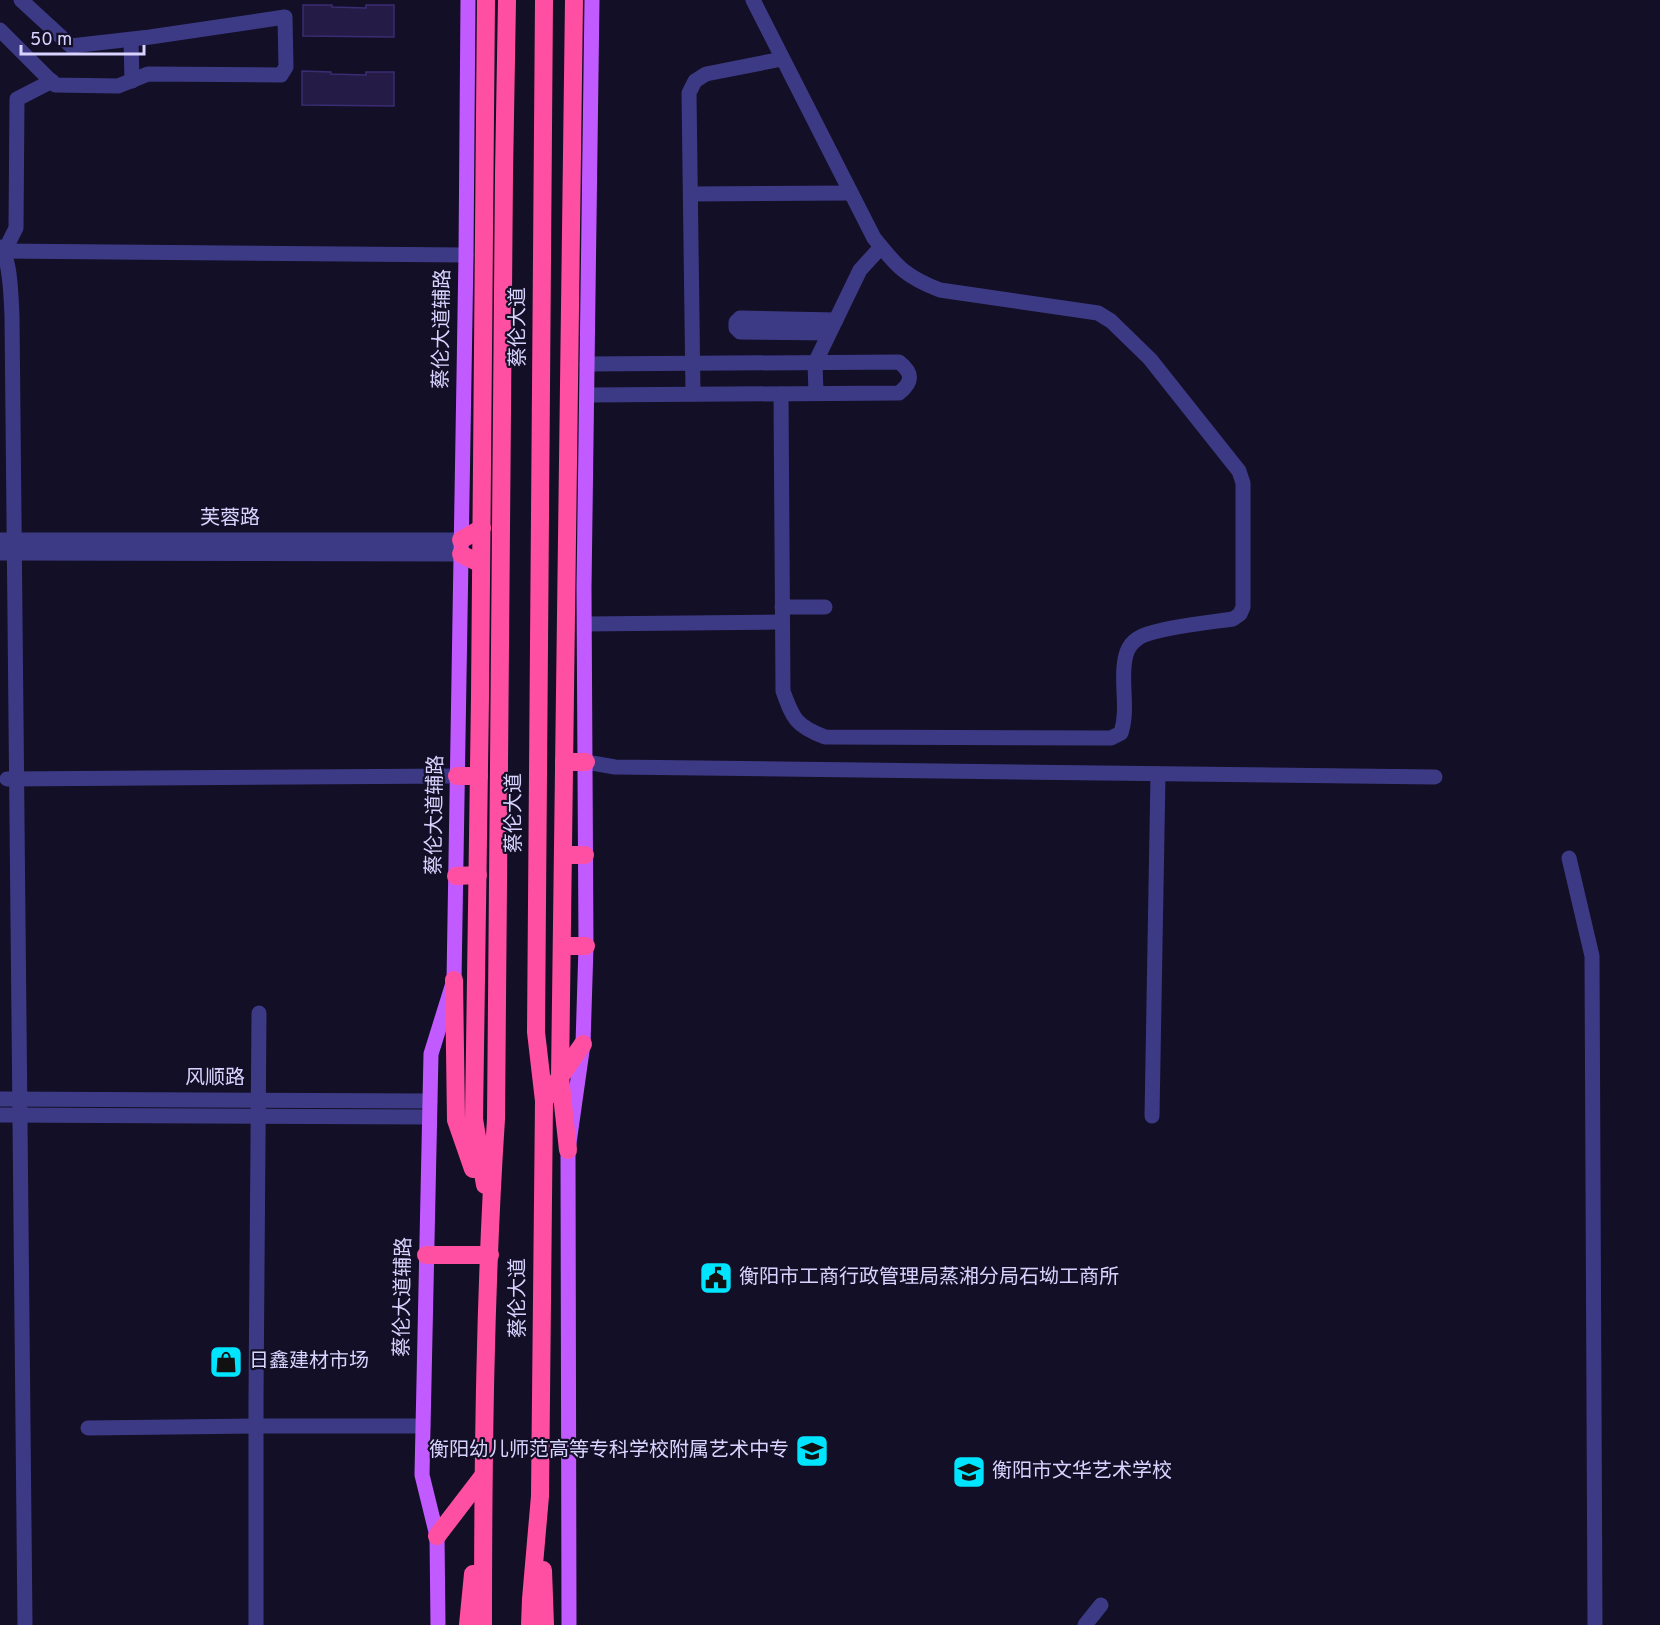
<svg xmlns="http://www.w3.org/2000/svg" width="1660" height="1625" font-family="Overpass,'Noto Sans SC',sans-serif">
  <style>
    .building { fill: #241b47; stroke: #3b2d73; stroke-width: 1.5 }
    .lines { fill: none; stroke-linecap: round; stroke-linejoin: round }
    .minor { stroke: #3d3a85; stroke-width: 15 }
    .major { stroke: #c25bff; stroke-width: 15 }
    .highway { stroke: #ff4fa3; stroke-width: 18 }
    .labels { text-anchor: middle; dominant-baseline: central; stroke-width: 4.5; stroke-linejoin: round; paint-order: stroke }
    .street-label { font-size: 20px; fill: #d9d4ff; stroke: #130f26 }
    .poi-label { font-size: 20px; fill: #d9d4ff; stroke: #130f26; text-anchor: start }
  </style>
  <rect width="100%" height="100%" fill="#130f26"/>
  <g class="building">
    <polygon points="303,5 332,5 332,7 366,8 366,5 394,5 394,37 303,36"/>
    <polygon points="302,71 331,72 331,74 366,75 366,72 394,72 394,106 302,105"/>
  </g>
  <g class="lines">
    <g class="minor">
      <path d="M753,0L874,238C897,267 906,277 940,290L1098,313L1111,321L1150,359L1239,471L1243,483V607L1240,614L1233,619C1213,622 1151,628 1137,639C1127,646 1125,656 1124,667C1122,689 1128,711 1121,733L1111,738L825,737C796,726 793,719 783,691L781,394"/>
      <polyline points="0,30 55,85 118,86 148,74 281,75 286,67 285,17 150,37 71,46 21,0"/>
      <polyline points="131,40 132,81"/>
      <polyline points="691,194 851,193"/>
      <path d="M0,247C11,259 11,299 12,316L25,1625"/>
      <polyline points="0,251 466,255"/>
      <polyline points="4,252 16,228 17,99 52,81"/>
      <polyline points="829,333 740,332 736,328 736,322 740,318 836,320"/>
      <polyline points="816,393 815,363 860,270 881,247"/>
      <polyline points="693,394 689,93 695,81 706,74 782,59"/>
      <path d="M587,395L899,393C913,382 913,373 899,362L587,364"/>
      <polyline points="0,540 461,540"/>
      <polyline points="0,553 461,554"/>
      <polyline points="782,607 825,607"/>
      <polyline points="585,624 782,622"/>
      <polyline points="586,762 615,767 1435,777"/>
      <polyline points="7,779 457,776"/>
      <polyline points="1569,858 1592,956 1595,1625"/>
      <polyline points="0,1099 430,1101"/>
      <polyline points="0,1115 429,1117"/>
      <polyline points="1152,1116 1158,774"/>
      <polyline points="88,1428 256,1426 423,1426"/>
      <polyline points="256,1625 256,1398 259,1013"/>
      <polyline points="1085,1625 1101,1605"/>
    </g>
    <g class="major">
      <polyline points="438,1625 437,1536 422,1475 431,1054 454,980 466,255 468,0"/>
      <polyline points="569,1625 568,1150 583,1044 586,946 584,588 592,0"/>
    </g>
    <g class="highway">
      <polyline points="461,540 482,528"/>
      <polyline points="461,554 481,564"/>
      <polyline points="564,762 586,762"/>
      <polyline points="457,776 479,776"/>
      <polyline points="563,855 585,855"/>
      <polyline points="456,876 478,875"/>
      <polyline points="562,946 586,946"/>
      <polyline points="454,980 456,1120 473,1169"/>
      <polyline points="544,1101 560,1077 574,0"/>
      <polyline points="568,1150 560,1077 583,1044"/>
      <polyline points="485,1185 474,1119 480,697 486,0"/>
      <polyline points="426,1255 490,1255"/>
      <polyline points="437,1536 483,1476"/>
      <polyline points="543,1570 545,1625"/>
      <polyline points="468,1625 473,1574"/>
      <path d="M483,1625C483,1456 485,1287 496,1119L504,174L507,0"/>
      <polyline points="530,1625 531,1599 540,1496 544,1101 536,1032 544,0"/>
    </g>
  </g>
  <defs>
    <g id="civic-square" transform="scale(1.725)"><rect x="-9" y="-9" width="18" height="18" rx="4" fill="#00e5ff" stroke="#130f26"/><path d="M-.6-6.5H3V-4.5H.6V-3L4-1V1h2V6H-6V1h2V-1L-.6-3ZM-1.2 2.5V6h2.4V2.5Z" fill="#111"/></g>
    <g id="shop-square" transform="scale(1.725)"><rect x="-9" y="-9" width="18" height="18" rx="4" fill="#00e5ff" stroke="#130f26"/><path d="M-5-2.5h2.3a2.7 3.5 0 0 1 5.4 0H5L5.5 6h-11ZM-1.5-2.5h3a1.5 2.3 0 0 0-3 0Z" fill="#111"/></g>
    <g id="school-square" transform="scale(1.725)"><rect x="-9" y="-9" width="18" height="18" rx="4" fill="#00e5ff" stroke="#130f26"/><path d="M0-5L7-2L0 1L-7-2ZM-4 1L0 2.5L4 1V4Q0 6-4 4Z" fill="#111"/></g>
  </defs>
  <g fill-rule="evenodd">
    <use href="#civic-square" x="716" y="1278"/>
    <use href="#shop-square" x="226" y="1362"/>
    <use href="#school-square" x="812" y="1451"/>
    <use href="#school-square" x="969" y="1472"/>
  </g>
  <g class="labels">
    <g class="street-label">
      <text transform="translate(519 327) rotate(-90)">蔡伦大道</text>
      <text transform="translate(443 329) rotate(-89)">蔡伦大道辅路</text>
      <text x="230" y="519">芙蓉路</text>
      <text transform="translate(515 813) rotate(-90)">蔡伦大道</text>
      <text transform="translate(436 815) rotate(-89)">蔡伦大道辅路</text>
      <text x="215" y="1079">风顺路</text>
      <text transform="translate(404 1297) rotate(-89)">蔡伦大道辅路</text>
      <text transform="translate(519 1298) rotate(-90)">蔡伦大道</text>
    </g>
    <g class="poi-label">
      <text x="739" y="1278">衡阳市工商行政管理局蒸湘分局石坳工商所</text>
      <text x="249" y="1362">日鑫建材市场</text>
      <text x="789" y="1451" text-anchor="end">衡阳幼儿师范高等专科学校附属艺术中专</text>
      <text x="992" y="1472">衡阳市文华艺术学校</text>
    </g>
  </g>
  <path d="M21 45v9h123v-9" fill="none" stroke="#d9d4ff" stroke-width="3"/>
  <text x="30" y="45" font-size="18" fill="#d9d4ff" stroke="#130f26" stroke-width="4.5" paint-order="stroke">50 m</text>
</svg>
